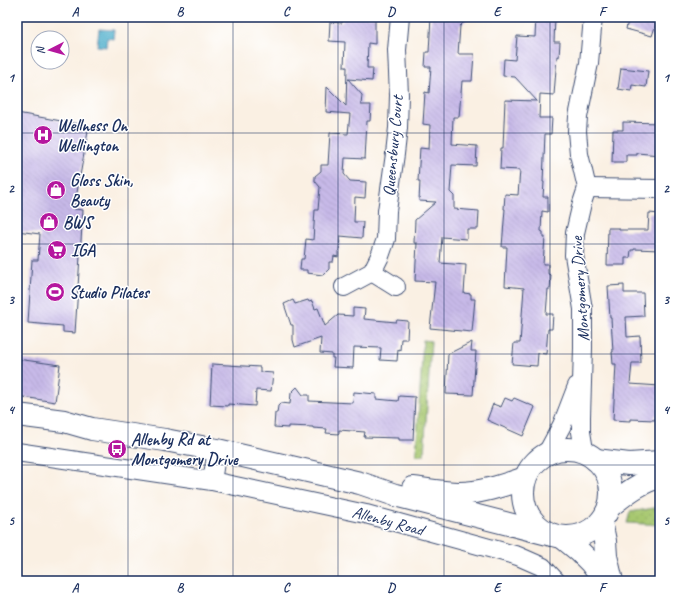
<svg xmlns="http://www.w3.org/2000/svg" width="677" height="598" font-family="Caveat,sans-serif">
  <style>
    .grass { fill: url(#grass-dots); stroke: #617c67 }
    .water { fill: #4badca; stroke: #336e94 }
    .building { fill: url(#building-back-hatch) }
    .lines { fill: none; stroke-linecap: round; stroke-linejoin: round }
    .minor-casing { stroke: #3c4c72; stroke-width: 20 }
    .major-casing { stroke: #3c4c72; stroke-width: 24 }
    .minor { stroke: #fff; stroke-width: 18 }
    .major { stroke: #fff; stroke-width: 22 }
    .grid { fill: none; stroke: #1b2f5e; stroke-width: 1; stroke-opacity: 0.55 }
    .labels { text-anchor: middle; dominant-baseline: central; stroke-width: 3; stroke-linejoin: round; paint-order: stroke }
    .poi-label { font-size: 17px; font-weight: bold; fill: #1b2f5e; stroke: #fff; text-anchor: start }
    .street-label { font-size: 17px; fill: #1b2f5e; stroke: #fff }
    .neatline { fill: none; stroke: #1b2f5e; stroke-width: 1.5 }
    .grid-label { font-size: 13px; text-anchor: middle; font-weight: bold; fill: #1b2f5e }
  </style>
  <defs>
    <pattern id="grass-dots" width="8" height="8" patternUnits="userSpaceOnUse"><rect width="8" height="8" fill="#a7c870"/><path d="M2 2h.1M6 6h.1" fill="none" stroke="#8fac63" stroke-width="1.8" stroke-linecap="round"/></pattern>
    <pattern id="building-back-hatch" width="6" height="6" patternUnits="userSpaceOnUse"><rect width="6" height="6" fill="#c7b9e8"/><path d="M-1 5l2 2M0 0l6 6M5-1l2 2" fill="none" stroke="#aa9fc9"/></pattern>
  </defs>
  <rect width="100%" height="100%" fill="#fff"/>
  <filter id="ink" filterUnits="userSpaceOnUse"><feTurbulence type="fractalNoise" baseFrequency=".025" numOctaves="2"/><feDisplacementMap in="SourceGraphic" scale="8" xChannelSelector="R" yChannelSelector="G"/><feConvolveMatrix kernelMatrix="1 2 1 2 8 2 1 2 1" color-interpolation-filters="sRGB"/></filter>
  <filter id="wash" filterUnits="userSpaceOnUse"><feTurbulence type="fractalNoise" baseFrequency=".012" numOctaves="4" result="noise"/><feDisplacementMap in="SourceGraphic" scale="16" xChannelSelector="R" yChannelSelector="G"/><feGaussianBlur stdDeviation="0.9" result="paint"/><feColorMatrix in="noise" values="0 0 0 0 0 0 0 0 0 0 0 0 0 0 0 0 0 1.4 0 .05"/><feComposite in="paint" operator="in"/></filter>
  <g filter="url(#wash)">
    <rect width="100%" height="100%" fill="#faf0e3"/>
    <g class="grass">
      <polygon points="423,340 431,341 424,455 416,455"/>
      <polygon points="660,507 660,525 627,523 630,512"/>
    </g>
    <polygon class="water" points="99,29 114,30 113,39 107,38 106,47 97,46"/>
    <g id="blocks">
      <g class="building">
        <polygon points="343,17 374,17 375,18 375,44 368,43 367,68 373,68 372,81 348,79 362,95 361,105 371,105 370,121 367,121 365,159 345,158 344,174 350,181 366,182 365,198 355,197 354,222 363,222 362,238 340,236 339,251 338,251 338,257 334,256 333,262 329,262 329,269 323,275 307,273 307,270 300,270 301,259 304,259 306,239 313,240 315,210 318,210 320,187 315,181 315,176 321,171 321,165 328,165 330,133 348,134 350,114 326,112 327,87 346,106 347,67 344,67 345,42 329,41 330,22 342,23"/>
        <polygon points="431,17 469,17 460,26 458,54 474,54 472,81 462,81 459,117 453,117 452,144 477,146 476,166 452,165 450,192 454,196 454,209 479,211 478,229 467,229 467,239 442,237 440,263 466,265 464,293 471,294 471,299 475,299 472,332 430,328 435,282 415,281 417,243 414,243 415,220 436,202 419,201 420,181 418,181 420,148 429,149 430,125 423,124 425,92 429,93 431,67 425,67 426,52 429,52"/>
        <polygon points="536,17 555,17 554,42 560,42 559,57 557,56 554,95 540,94 539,118 552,118 551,134 545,134 543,182 544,182 543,197 548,197 548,212 542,211 541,231 543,232 543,237 545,237 543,264 548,264 548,274 551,275 550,289 548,289 546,314 553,314 552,329 548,329 546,354 538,353 537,366 512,364 514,343 520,343 524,288 505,286 507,247 502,247 505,209 504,209 505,194 518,195 520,170 500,169 501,148 503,148 505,100 537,101 515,77 503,76 504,59 515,60 517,36 535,37"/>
        <polygon points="629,17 645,17 657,21 652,36 626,29"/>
        <polygon points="621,68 648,71 646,87 632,85 631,91 618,89"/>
        <polygon points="17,113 89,126 74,209 83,210 75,333 63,332 63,326 28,323 32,260 38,260 40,234 17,231"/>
        <polygon points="623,122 660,123 660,155 637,153 637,155 626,155 626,162 612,162 613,130 623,130"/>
        <polygon points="649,213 660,214 660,250 634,249 634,250 631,250 630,258 625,258 625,265 607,265 608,228 619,228 619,230 648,230"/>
        <polygon points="624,285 624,293 643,293 644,316 626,317 627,337 640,336 641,363 632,363 630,384 660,386 660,416 655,415 655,420 630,419 630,421 613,420 616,364 613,364 612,352 613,352 611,318 610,318 608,286"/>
        <polygon points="293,300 295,304 308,300 309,302 312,301 315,309 318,308 325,326 338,315 353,316 353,308 365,309 364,319 396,322 397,320 408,321 407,339 401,339 400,350 398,349 397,361 380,360 381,348 354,347 353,368 333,367 334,358 332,358 332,354 320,353 321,338 295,347 293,340 293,325 291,325 284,304"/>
        <polygon points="472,342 471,351 476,351 473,395 446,394 448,354"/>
        <polygon points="17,359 60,365 55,402 17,396"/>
        <polygon points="212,364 260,367 260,372 273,373 271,391 256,390 255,406 228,404 228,406 210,405"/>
        <polygon points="297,387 303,395 309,395 309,401 353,403 354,392 376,394 376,399 398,401 399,396 415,397 413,440 399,440 399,438 364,437 365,432 339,430 339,434 326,433 327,429 313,428 313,427 288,426 288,428 274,427 275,413 277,413 278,406 281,403 290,404 291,393"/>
        <polygon points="505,398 512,401 514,398 535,407 523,436 487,420 493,404 501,407"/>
      </g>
    </g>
  </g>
  <g filter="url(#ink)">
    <use href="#blocks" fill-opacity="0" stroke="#3c4c72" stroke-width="1"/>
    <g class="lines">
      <g class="minor-casing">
        <g id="minor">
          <polyline points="587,188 660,189"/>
          <polyline points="372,272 396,287"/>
          <polyline points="344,287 372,272 380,256 386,239 387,211 395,154 398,128 399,95 397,50 400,17"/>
          <polyline points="581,451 583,444 581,432 581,417 583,348 583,309 574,255 575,233 582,203 587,188 579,154 577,131 578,117 589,63 593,17"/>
          <polyline points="17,452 212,481 366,514 518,556 543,567 556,581"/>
          <polyline points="547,453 562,425 577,386"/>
          <polyline points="212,481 217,450"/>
        </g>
      </g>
      <g class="major-casing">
        <g id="major">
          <polyline points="17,415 64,421 92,429 165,440 217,450 360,483 395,495 552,535"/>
          <circle cx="567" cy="493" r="44"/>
          <polyline points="596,460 629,464 660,462"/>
          <path d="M413,488C428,490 444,493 459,493C482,493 504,485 525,478"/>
          <path d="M609,507C624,495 641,481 660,477"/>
          <polyline points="601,522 605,541 606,556 612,581"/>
          <polyline points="562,537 579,551 591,563 604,581"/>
        </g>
      </g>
      <use href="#minor" class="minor"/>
      <use href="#major" class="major"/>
    </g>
  </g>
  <path class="grid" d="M128,17V581M233,17V581M338,17V581M444,17V581M550,17V581M17,133H660M17,244H660M17,354H660M17,465H660"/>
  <defs>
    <g id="hospital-disc" transform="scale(1)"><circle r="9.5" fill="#b5179e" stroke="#fff"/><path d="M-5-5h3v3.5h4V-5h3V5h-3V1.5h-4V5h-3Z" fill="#fff"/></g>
    <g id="shop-disc" transform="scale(1)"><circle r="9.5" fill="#b5179e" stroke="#fff"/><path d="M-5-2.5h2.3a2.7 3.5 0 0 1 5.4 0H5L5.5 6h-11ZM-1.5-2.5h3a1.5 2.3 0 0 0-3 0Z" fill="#fff"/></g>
    <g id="supermarket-disc" transform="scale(1)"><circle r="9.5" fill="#b5179e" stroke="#fff"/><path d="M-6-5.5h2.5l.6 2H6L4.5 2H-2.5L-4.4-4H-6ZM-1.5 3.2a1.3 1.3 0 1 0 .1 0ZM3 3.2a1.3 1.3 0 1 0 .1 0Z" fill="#fff"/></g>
    <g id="stadium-disc" transform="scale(1)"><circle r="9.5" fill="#b5179e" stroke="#fff"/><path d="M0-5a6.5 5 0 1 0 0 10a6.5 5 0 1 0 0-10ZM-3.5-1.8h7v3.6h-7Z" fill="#fff"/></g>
    <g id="bus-disc" transform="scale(1)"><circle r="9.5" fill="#b5179e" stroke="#fff"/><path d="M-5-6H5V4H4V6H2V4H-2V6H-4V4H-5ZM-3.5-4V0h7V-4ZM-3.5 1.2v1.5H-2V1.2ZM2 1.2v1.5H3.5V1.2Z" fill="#fff"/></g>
  </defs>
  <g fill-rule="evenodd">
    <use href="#hospital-disc" x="43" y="135"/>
    <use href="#shop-disc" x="56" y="190"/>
    <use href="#shop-disc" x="49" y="222"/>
    <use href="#supermarket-disc" x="57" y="250"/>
    <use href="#stadium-disc" x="55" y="292"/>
    <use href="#bus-disc" x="117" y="449"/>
  </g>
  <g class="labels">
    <g class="poi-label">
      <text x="57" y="125">Wellness On<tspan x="57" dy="20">Wellington</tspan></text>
      <text x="70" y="180">Gloss Skin,<tspan x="70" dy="20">Beauty</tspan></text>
      <text x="63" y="222">BWS</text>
      <text x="71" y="250">IGA</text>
      <text x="69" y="292">Studio Pilates</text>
      <text x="131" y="439">Allenby Rd at<tspan x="131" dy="20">Montgomery Drive</tspan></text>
    </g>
    <g class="street-label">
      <text transform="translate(393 146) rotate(-85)">Queensbury Court</text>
      <text transform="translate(580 289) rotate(-94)">Montgomery Drive</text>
      <text transform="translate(388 521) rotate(15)">Allenby Road</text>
    </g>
  </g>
  <rect width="677" height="598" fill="none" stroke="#fff" stroke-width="44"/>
  <g transform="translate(50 50) rotate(264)"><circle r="19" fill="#ffffff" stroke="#a4acbf"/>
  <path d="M0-3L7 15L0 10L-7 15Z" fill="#b5179e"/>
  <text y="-6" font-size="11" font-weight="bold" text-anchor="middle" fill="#1b2f5e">N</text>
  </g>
  <rect x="22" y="22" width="633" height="554" class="neatline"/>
  <g class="grid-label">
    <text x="75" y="16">A</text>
    <text x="180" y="16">B</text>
    <text x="286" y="16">C</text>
    <text x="391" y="16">D</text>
    <text x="497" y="16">E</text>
    <text x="602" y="16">F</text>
    <text x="11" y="82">1</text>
    <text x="666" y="82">1</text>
    <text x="11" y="193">2</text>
    <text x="666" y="193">2</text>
    <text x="11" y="304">3</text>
    <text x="666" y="304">3</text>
    <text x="11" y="414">4</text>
    <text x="666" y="414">4</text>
    <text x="11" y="525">5</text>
    <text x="666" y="525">5</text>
    <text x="75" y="592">A</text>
    <text x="180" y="592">B</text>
    <text x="286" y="592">C</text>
    <text x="391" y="592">D</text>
    <text x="497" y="592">E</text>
    <text x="602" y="592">F</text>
  </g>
</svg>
